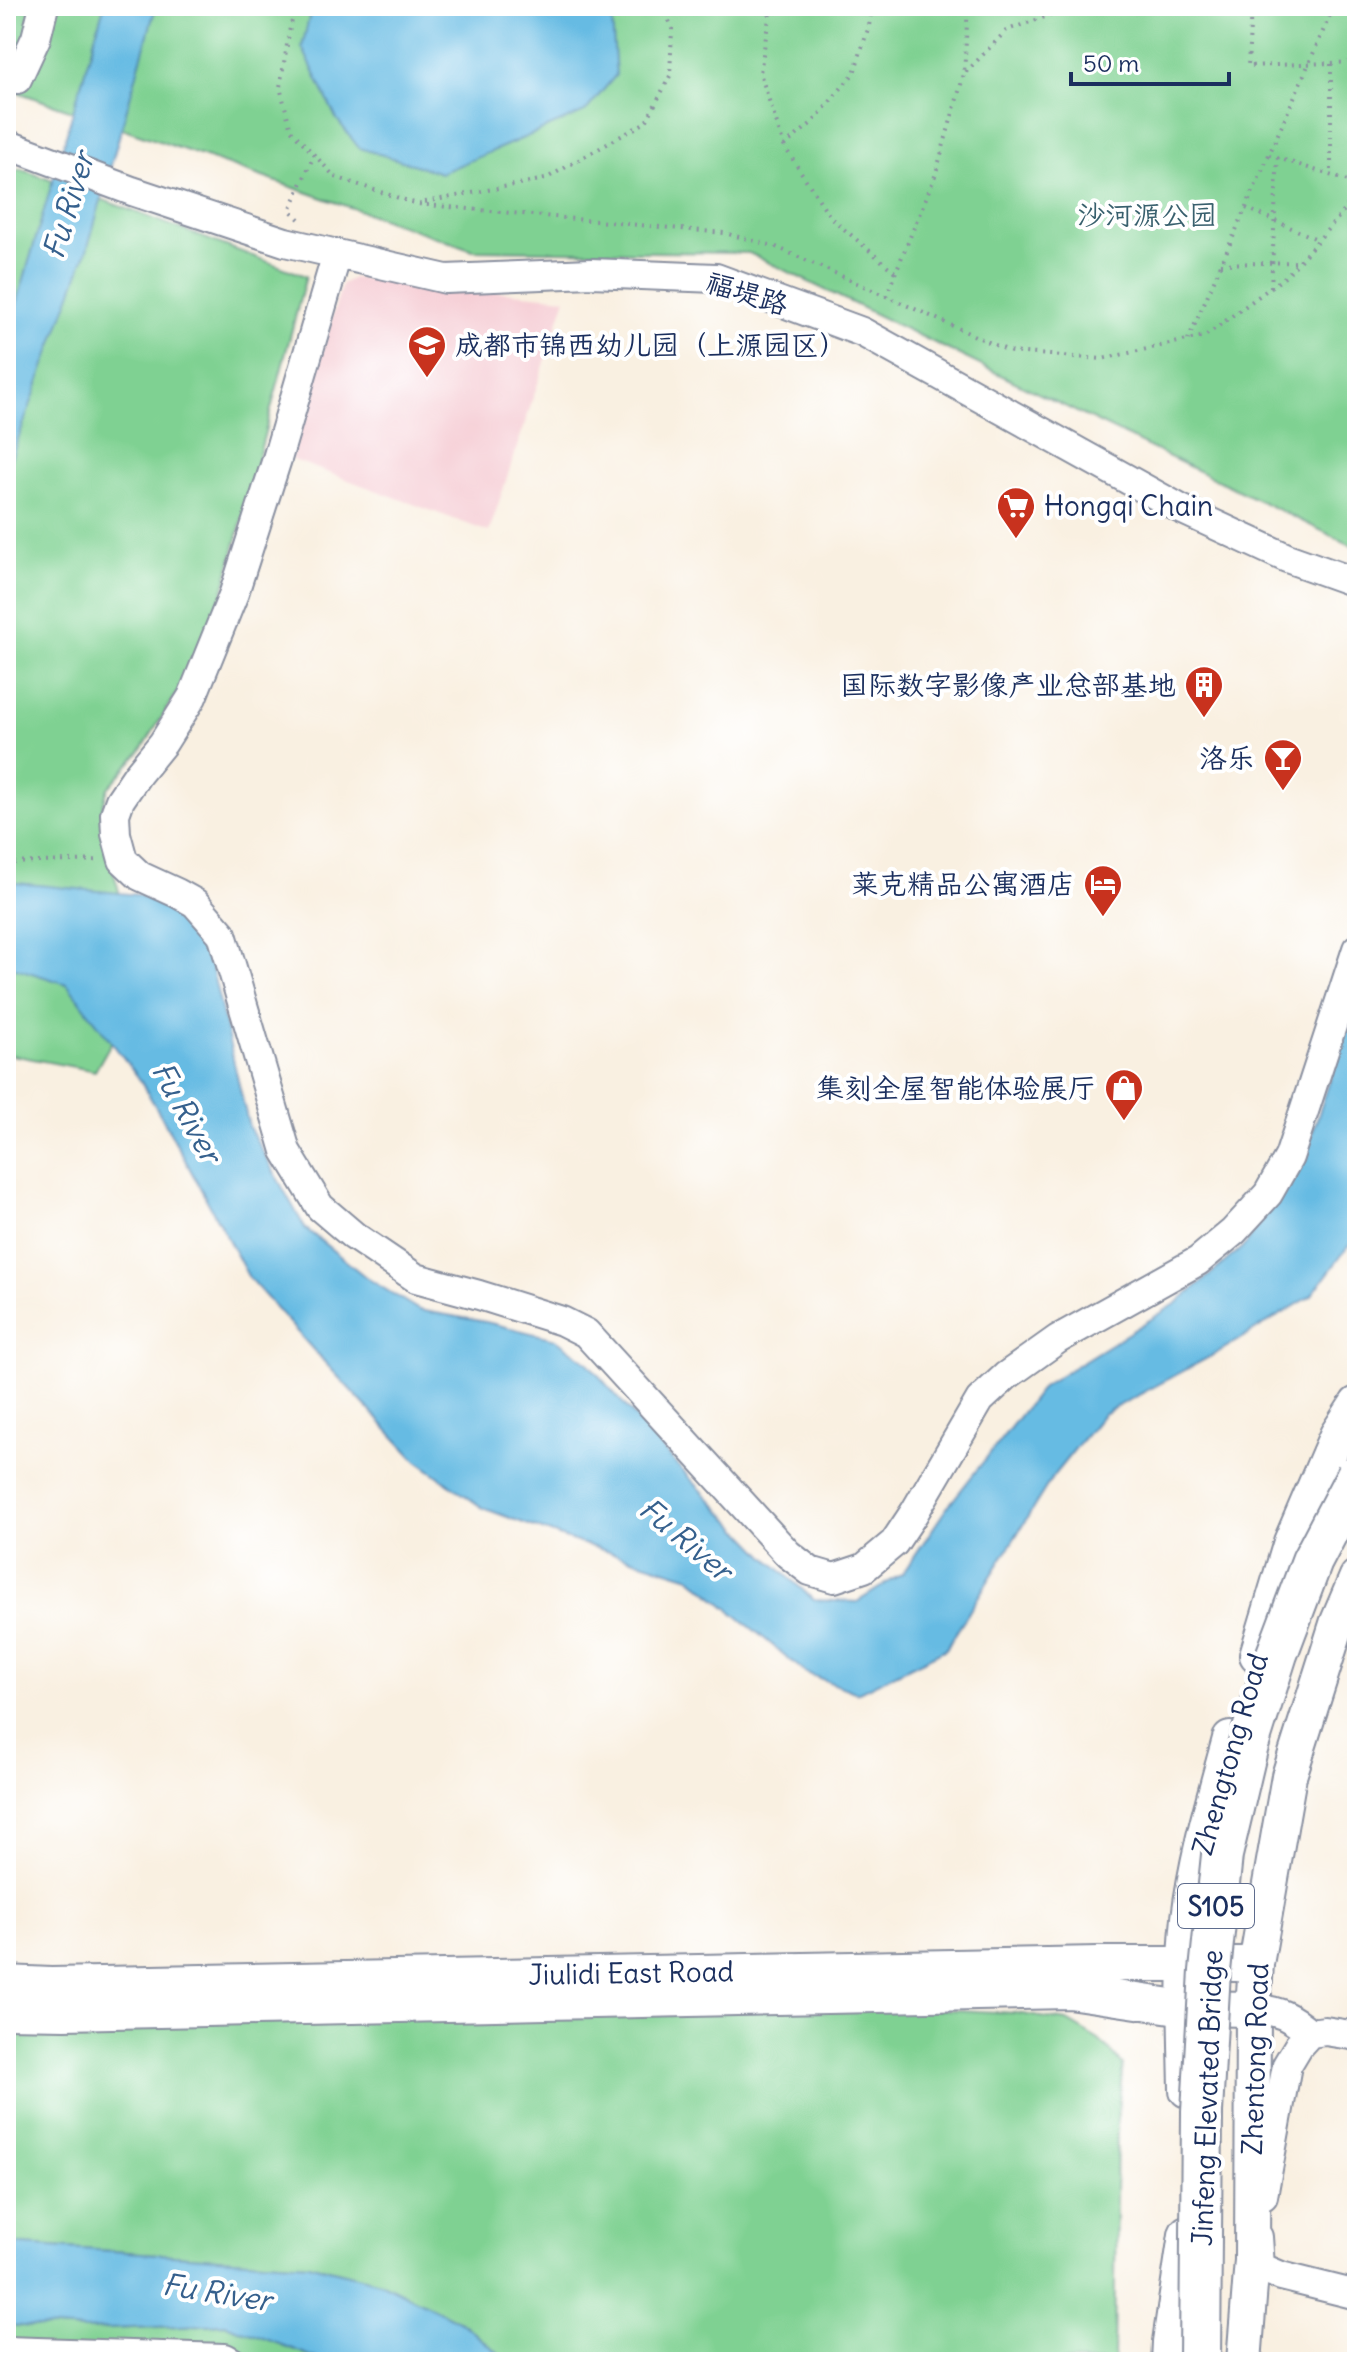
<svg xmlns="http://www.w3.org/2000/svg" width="1363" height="2368" font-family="Delius,'LXGW WenKai TC',sans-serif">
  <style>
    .built { fill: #f6cfd6 }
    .green { fill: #7fd192; stroke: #4d8078; stroke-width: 2 }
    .water { fill: #66bbe3; stroke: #4075a0; stroke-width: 2 }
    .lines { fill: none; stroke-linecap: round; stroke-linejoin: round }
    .minor-casing { stroke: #8a90a0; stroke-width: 32 }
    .major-casing { stroke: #8a90a0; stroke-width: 38 }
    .highway-casing { stroke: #8a90a0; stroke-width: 44 }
    .path { stroke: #8a90a0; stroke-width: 4; stroke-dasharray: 2 6; stroke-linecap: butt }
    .minor { stroke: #fff; stroke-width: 28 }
    .major { stroke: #fff; stroke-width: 34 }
    .highway { stroke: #fff; stroke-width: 40 }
    .highway-bridge-casing { stroke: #8a90a0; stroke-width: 44; stroke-linecap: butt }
    .highway-bridge { stroke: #fff; stroke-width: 40 }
    .labels { text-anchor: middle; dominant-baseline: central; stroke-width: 8; stroke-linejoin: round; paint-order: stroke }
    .shield { fill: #fff; stroke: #5f6d8e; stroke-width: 2 }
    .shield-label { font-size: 26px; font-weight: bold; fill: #1b2f5e }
    .park-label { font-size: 28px; fill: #39606e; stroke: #fff }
    .street-label { font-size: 28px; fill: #1b2f5e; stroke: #fff }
    .poi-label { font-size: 28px; fill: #1b2f5e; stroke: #fff; text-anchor: end }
    .water-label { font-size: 30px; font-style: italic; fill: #35608d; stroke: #fff }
  </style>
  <rect width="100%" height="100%" fill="#fff"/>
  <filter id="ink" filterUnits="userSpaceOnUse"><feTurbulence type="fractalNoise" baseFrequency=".0125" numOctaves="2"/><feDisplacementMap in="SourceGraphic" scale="16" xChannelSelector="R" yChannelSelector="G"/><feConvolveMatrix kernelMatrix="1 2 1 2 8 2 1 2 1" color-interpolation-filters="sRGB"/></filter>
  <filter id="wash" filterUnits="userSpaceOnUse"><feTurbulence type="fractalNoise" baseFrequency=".006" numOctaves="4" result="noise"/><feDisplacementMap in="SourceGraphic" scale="32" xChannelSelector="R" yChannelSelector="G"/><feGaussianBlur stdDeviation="1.8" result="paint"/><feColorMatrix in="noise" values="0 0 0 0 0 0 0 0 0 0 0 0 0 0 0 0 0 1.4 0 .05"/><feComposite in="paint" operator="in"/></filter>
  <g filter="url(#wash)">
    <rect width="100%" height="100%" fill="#f9f0e1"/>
    <polygon class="built" points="353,278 566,298 489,532 291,459 342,284"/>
    <g class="green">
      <polygon points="18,6 1357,6 1357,548 749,253 473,250 6,88 6,40"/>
      <polygon points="21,169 306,276 222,596 202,652 141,751 108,788 102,809 102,831 145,983 95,1071 6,1054 6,175"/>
      <polygon points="900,2007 1016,2013 1067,2021 1099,2040 1123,2064 1117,2121 1114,2362 510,2362 459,2321 380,2282 309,2264 6,2244 6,2023"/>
      <polygon points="226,2324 327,2362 6,2362 6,2325 85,2330"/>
    </g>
    <g class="water">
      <polygon points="104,6 156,6 87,250 6,472 6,340"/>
      <polygon points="312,6 611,6 616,75 585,112 441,173 359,148 336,118 302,47"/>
      <polygon points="6,882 139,895 179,916 207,948 249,1127 305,1228 367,1278 419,1310 486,1322 556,1339 587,1362 679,1467 766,1557 814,1600 857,1602 903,1573 946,1509 1043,1386 1177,1303 1246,1244 1304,1157 1357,1000 1357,1235 1311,1296 1217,1353 1103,1414 1053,1476 946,1649 857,1693 806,1673 690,1577 564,1538 483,1508 417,1461 317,1354 249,1278 163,1119 138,1077 67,984 6,965"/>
      <polygon points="6,2244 309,2264 380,2282 459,2321 510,2362 327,2362 226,2324 85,2330 6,2325"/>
    </g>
  </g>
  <g filter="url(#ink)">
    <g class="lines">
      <g class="minor-casing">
        <g id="minor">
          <polyline points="17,79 36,38 44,6"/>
          <polyline points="6,144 132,191 285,242 446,279 591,273 716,278 862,332 1181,509 1287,558 1357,583"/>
          <polyline points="337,254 277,459 234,593 192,697 163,743 137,775 120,800 115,814 116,834 123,860 140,876 177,893 195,903 222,934 286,1151 320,1207 354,1236 416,1278 479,1295 562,1321 586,1333 788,1554 810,1571 834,1578 864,1568 894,1543 914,1513 980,1400 1006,1376 1058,1339 1198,1261 1233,1232 1268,1194 1289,1157 1357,949"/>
          <path d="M1253,2009C1278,2009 1292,2018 1310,2033"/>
          <polyline points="1263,2196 1287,2065 1299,2045 1310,2033 1325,2031 1357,2036"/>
          <polyline points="1258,2237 1260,2267 1281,2276 1357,2295"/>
          <polyline points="6,2351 225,2358 232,2362"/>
        </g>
      </g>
      <g class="major-casing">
        <g id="major">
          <polyline points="1257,1655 1291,1542 1337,1435 1357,1404"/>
          <polyline points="6,1983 51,1985 1099,1964 1256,1964"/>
          <polyline points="6,2011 65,2012 1069,1991 1185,2008 1253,2009"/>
          <path d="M1187,2090C1186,2033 1183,1975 1189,1918C1196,1858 1214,1798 1230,1739"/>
          <polyline points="1244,2362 1252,2260 1253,2009 1256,1964 1289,1776 1337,1624 1357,1577"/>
        </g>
      </g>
      <g class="highway-casing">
        <polyline id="highway" points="1172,2362 1173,2342 1189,2235"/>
      </g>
      <g class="path">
        <polyline points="297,6 290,27 280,87 291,130 335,177 417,204 724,233 774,246 1011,352 1102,359 1205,336 1286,276 1345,210 1357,186"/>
        <polyline points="771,6 760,73 784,146 831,218 896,273"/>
        <polyline points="1251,6 1248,66 1357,62"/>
        <polyline points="1331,64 1331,175"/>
        <polyline points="966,72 1007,30 1074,7 1138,6"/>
        <polyline points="784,146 813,122 854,73 869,26 872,6"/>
        <polyline points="1269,155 1357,184"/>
        <polyline points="425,202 545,179 646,122 670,76 672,29 664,6"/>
        <polyline points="1246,208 1319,240"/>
        <polyline points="299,219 290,210 314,155"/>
        <polyline points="1221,264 1299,262"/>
        <polyline points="1271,287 1278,154"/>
        <polyline points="886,296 935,176 964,74 968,6"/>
        <polyline points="1188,340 1334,6"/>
        <polyline points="6,863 101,860"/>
      </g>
      <use href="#minor" class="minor"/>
      <use href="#major" class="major"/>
      <use href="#highway" class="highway"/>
      <g class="highway-bridge-casing">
        <polyline id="highway-bridge" points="1200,2362 1202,2112 1210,1971 1222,1855 1247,1749 1277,1654 1312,1561 1357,1475"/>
      </g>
      <use href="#highway-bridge" class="highway-bridge"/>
    </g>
  </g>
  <defs>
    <g id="school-pin" transform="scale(2)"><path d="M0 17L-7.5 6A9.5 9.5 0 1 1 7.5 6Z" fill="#c8321e" stroke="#fff"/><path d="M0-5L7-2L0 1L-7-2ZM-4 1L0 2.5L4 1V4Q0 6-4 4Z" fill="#fff"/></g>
    <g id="supermarket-pin" transform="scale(2)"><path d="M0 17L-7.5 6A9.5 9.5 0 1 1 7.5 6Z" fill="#c8321e" stroke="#fff"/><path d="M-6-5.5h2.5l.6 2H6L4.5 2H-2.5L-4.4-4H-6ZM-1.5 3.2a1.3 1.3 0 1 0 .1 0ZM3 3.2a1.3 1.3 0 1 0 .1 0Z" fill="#fff"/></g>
    <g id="building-pin" transform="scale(2)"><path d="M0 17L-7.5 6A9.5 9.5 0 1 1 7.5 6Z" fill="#c8321e" stroke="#fff"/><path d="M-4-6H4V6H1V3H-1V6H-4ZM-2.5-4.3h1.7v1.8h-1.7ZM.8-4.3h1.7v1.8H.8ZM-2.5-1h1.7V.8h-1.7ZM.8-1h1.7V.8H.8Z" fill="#fff"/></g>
    <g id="bar-pin" transform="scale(2)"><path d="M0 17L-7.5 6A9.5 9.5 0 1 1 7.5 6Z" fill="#c8321e" stroke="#fff"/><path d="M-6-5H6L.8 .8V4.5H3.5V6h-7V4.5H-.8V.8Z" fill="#fff"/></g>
    <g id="hotel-pin" transform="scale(2)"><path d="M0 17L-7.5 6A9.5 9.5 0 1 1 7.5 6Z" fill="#c8321e" stroke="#fff"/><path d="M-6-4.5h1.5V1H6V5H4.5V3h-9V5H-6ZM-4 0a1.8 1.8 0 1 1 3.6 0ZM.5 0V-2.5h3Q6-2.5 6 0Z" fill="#fff"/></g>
    <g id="shop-pin" transform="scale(2)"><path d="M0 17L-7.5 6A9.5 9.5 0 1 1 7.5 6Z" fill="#c8321e" stroke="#fff"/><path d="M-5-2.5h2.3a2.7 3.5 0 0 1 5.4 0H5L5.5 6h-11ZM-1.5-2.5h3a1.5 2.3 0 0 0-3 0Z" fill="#fff"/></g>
  </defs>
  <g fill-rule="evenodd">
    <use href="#school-pin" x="427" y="345"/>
    <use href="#supermarket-pin" x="1016" y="506"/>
    <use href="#building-pin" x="1204" y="685"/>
    <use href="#bar-pin" x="1283" y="758"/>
    <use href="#hotel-pin" x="1103" y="884"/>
    <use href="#shop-pin" x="1124" y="1088"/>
  </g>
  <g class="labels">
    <rect class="shield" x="1178" y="1884" width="76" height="44" rx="6"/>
    <g class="shield-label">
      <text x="1216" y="1906">S105</text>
    </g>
    <g class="park-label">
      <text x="1147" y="215">沙河源公园</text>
    </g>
    <g class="street-label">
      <text transform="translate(747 293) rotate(17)">福堤路</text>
      <text transform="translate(1230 1754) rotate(-74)">Zhengtong Road</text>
      <text transform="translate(631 1973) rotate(-1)">Jiulidi East Road</text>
      <text transform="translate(1255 2059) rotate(-88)">Zhentong Road</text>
      <text transform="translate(1207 2098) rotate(-88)">Jinfeng Elevated Bridge</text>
    </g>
    <g class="poi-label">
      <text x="455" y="345" text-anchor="start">成都市锦西幼儿园（上源园区）</text>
      <text x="1044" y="506" text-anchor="start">Hongqi Chain</text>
      <text x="1176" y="685">国际数字影像产业总部基地</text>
      <text x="1255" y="758">洛乐</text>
      <text x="1075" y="884">莱克精品公寓酒店</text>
      <text x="1096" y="1088">集刻全屋智能体验展厅</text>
    </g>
    <g class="water-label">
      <text transform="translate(68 205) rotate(-73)">Fu River</text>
      <text transform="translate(187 1112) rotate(61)">Fu River</text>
      <text transform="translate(686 1539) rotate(40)">Fu River</text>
      <text transform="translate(217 2292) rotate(9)">Fu River</text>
    </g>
  </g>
  <rect width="1363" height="2368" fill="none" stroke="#fff" stroke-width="32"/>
  <path d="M1071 72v12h158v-12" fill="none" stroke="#1b2f5e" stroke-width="4"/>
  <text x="1083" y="72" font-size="24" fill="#1b2f5e" stroke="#ffffff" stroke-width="6" paint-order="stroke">50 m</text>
</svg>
